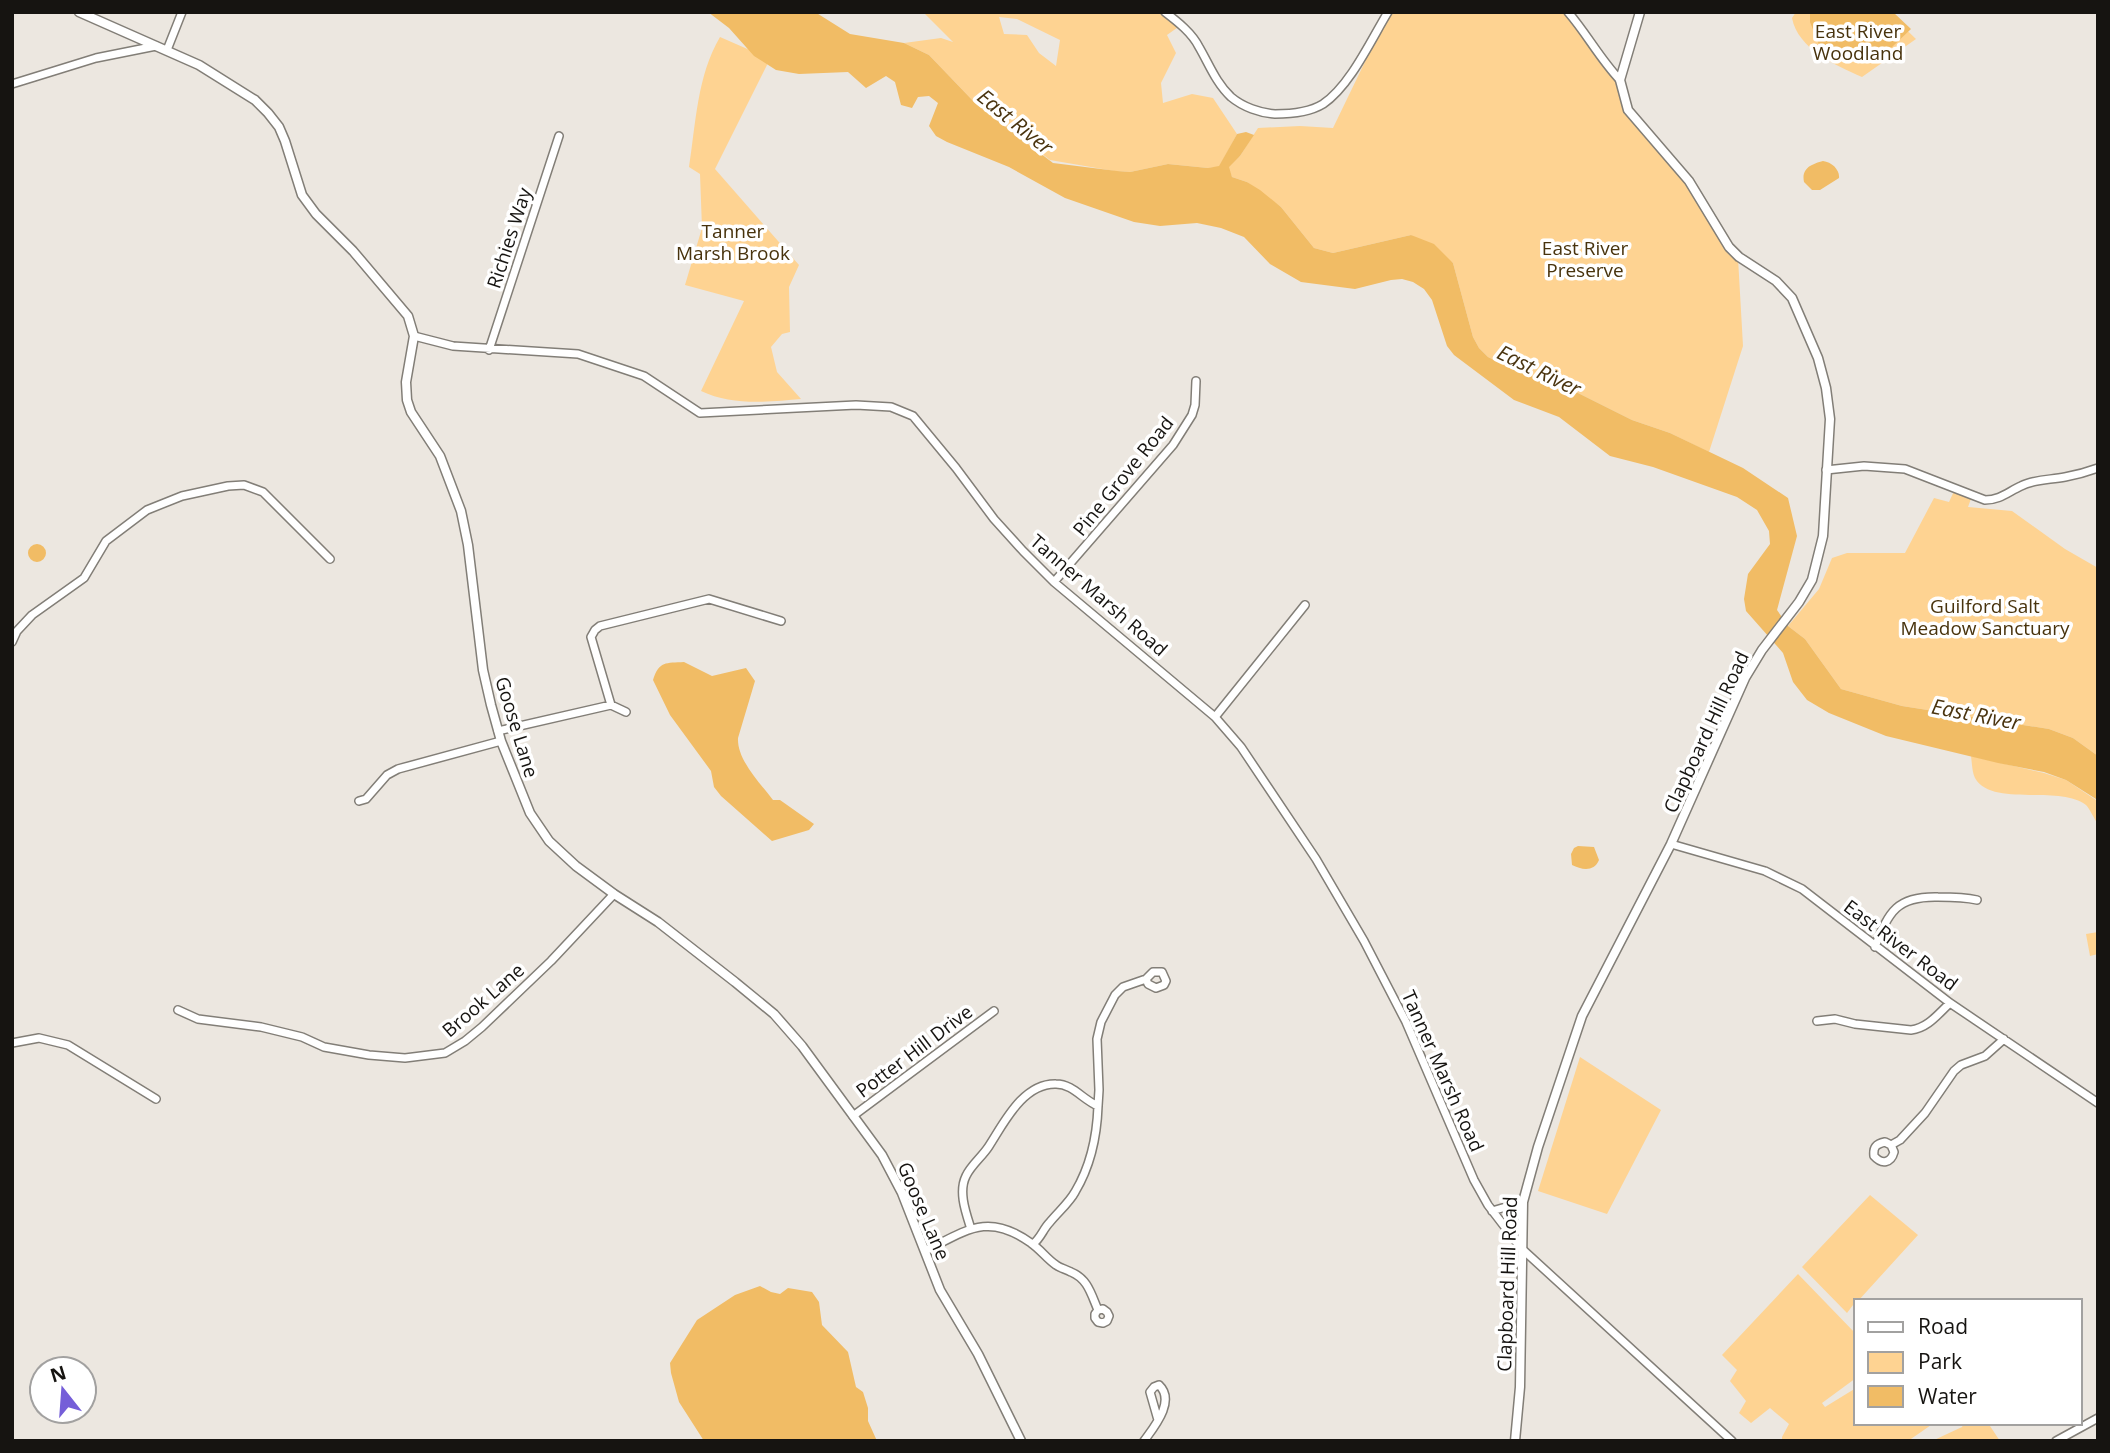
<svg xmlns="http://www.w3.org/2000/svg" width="2110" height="1453" font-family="'Open Sans',sans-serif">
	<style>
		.green { fill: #fed392; fill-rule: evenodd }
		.water { fill: #f1bc65 }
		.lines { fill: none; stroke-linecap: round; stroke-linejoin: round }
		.minor-casing { stroke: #827e77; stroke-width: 10 }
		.tertiary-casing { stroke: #827e77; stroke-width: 11 }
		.minor { stroke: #fff; stroke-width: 7 }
		.tertiary { stroke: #fff; stroke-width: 8 }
		.labels { text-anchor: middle; stroke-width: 7; stroke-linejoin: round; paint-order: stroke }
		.park-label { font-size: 19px; fill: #48330d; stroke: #fff }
		.street-label { font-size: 19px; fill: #161411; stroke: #fff }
		.water-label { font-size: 21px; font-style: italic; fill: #4a340f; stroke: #fff }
	</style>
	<rect width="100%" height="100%" fill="#ece7e0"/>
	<path class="green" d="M 923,12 L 1165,12 L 1181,25 L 1167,35 L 1176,53 L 1161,83 L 1163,103 L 1192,94 L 1213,98 L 1237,134 L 1219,167 L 1208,168 L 1168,164 L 1130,172 L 1114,171 L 1050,160 L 976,104 L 929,55 L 904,43 L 941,38 L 953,42 ZM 999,17 L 1017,19 L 1060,40 L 1056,66 L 1039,53 L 1027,35 L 1004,34 Z
		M 1389,12 L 1568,12 L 1620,80 L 1628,110 L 1689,181 L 1738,258 L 1743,346 L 1709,452 L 1670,433 L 1632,420 L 1578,393 L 1512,369 L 1488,357 L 1479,348 L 1473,337 L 1453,263 L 1411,235 L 1333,253 L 1314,248 L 1281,207 L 1247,182 L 1232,177 L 1228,167 L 1240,156 L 1258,128 L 1300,126 L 1333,128 Z
		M 1796,12 L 1888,12 L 1916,39 L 1862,77 C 1835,65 1798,49 1792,18 Z
		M 720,37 L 770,59 L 715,169 L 799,265 L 789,287 L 790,332 L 782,334 L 771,347 L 777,372 L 801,399 C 768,402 732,406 701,391 L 744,301 L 685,285 L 702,228 L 700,174 L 689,167 C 696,123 697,76 720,37 Z
		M 1955,489 L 1972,496 L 1968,507 L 2012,511 L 2065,549 L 2098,568 L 2098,756 L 2073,738 L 2049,729 L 1902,706 L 1841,689 L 1805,639 L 1788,626 L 1819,589 L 1832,558 L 1847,553 L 1905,553 L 1934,498 L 1949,502 Z
		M 1971,756 L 2044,773 L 2066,780 L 2096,800 L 2098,824 C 2094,819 2090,809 2086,805 C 2059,784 1992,808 1975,778 C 1972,772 1972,763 1971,756 Z
		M 2098,932 L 2098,954 L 2090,956 L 2086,934 Z
		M 1580,1057 L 1661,1110 L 1607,1214 L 1538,1191 Z
		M 1870,1195 L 1918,1235 L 1858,1301 L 1856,1301 L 1847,1313 L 1802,1267 Z
		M 1798,1274 L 1856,1334 L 1856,1378 L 1822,1403 L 1825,1407 L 1856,1388 L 1856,1423 L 1934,1423 L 1908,1441 L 1782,1441 L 1782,1437 L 1789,1424 L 1770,1408 L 1751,1423 L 1739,1413 L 1746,1401 L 1730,1381 L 1737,1370 L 1722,1355 Z
		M 1964,1423 L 1988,1423 L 2000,1441 L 1932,1441 L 1962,1427 Z"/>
	<path class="water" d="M 708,12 L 815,12 L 850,34 L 904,43 L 929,55 L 976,104 L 1053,163 L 1117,171 L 1130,172 L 1168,164 L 1208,168 L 1219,166 L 1237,134 L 1246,132 L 1254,135 L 1240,156 L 1229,167 L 1232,177 L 1247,182 L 1260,190 L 1281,207 L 1314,248 L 1333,253 L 1411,235 L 1434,244 L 1453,263 L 1473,337 L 1479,348 L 1488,357 L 1512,369 L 1578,393 L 1632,420 L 1670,433 L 1743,468 L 1788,498 L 1797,536 L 1777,610 L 1788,626 L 1805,639 L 1841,689 L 1902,706 L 2049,729 L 2073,738 L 2098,756 L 2098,803 L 2096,799 L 2066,780 L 2044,772 L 1998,763 L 1886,736 L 1829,713 L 1807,700 L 1793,682 L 1783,653 L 1746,611 L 1744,599 L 1748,574 L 1770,544 L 1769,531 L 1757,510 L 1737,497 L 1653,467 L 1610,456 L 1559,417 L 1514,400 L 1454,355 L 1447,346 L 1432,300 L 1424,289 L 1413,282 L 1402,279 L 1391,280 L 1355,289 L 1301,282 L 1270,264 L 1244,237 L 1221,228 L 1197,223 L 1160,226 L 1134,222 L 1065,198 L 1009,167 L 947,142 L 936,136 L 929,126 L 938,103 L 929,96 L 918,97 L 912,108 L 901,105 L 895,82 L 886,76 L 866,88 L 848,72 L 799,74 L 776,70 L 754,56 L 729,28 Z
		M 1810,12 L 1893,12 L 1911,29 L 1892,47 L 1868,57 L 1842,60 L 1820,47 L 1810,22 Z
		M 1823,161 C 1832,162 1840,170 1839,178 L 1820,190 L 1812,190 L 1804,182 C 1801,168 1812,164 1823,161 Z
		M28 553a9 9 0 1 1 18 0a9 9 0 1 1-18 0Z
		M 684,662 L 712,676 L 746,668 L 755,681 L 738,738 C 737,760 760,783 773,800 L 780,800 L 814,824 L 809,830 L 772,841 L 721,796 L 714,787 L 711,771 L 670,715 L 653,680 C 659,661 666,663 684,662 Z
		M 1578,846 L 1594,847 L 1599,860 C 1594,872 1582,870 1572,865 L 1571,854 L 1574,848 Z
		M 760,1286 L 771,1292 L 780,1294 L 788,1288 L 812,1292 L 819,1302 L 822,1325 L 848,1352 L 856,1387 L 863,1392 L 868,1408 L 868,1421 L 877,1441 L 704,1441 L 679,1402 L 671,1373 L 670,1363 L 697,1320 L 735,1295 Z"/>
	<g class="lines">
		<defs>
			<path id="minor" d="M 1165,12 C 1178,22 1192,33 1199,47 C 1209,64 1216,83 1231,97 C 1243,107 1260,113 1275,114 C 1290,114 1310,112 1323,104 C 1350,86 1371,40 1388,12
				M 1568,12 C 1587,34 1600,59 1620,80
				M 167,50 L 182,12
				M 12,84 L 96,58 L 156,46
				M 414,336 L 453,346 L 578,354 L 644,376 L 700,413 L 856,405 L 891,407 L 913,416 L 956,468 L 994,519 L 1023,551 L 1054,582 L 1215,717 L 1241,747 L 1316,859 L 1364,941 L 1406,1022 L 1474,1180 L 1488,1205 L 1521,1248 L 1732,1441
				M 489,350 L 559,136
				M 1826,470 L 1864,466 L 1905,469 L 1985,500 C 2000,500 2008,492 2021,486 C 2035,479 2050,480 2065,477 C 2076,475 2087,472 2098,468
				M 1054,582 L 1173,445 L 1192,415 L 1195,405 L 1196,381
				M 12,642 L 17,631 L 32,615 L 84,578 L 106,541 L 147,510 L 182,496 L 228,486 L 244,485 L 263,492 L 330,559
				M 611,705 L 626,712
				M 1215,717 L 1305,605
				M 498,731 L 611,705 L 591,637 L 595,630 L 600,626 L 709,599 L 781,621
				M 359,801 L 366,799 L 387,775 L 398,769 L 501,741
				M 1671,844 L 1765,871 L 1802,889 L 1950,1003 L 2098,1103
				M 1875,947 C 1889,911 1897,896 1938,897 C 1951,897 1964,897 1977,900
				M 178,1010 L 198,1019 L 261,1027 L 302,1037 L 324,1047 L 369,1055 L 405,1058 L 445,1053 L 465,1041 L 482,1027 L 551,961 L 614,894
				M 1817,1021 L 1835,1019 L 1855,1024 L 1911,1030 C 1928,1028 1938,1014 1950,1003
				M 12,1043 L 39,1038 L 68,1045 L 156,1099
				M 1098,1106 L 1099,1090 L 1097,1039 L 1101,1022 L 1115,995 L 1123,987 L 1146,979 L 1153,972 L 1162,972 L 1166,981 L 1164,985 L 1156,988 L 1148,984 L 1146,979
				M 853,1116 L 994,1011
				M 1891,1145 L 1894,1152 C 1891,1163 1882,1165 1874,1156 C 1873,1147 1876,1144 1885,1142 L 1891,1145 L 1900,1140 L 1925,1113 L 1954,1071 L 1961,1065 L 1985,1056 L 2004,1039
				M 1492,1211 L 1523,1202
				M 971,1229 C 966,1213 958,1192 966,1176 C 971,1165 982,1157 989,1146 C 1004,1123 1023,1083 1056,1084 C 1073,1084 1083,1100 1098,1106 C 1097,1135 1090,1167 1075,1192 C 1069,1203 1058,1212 1050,1222 C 1043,1229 1041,1238 1033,1244
				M 925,1251 C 967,1230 988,1212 1031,1243 C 1040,1249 1047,1259 1056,1265 C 1060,1268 1065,1269 1071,1272 C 1088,1279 1091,1294 1098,1310 L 1095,1314 L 1095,1318 L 1098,1322 L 1103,1323 L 1107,1321 L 1109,1316 L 1107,1312 L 1103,1309 L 1098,1310
				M 1144,1441 C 1154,1427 1176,1401 1159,1385 L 1154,1387 L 1150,1392 L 1158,1420
				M 2056,1441 L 2098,1418"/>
			<path id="tertiary" d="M 79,12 L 199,65 L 255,100 L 268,113 L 279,127 L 285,141 L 302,195 L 316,214 L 353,251 L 408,316 L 414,336 L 406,382 L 407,400 L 411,412 L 440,456 L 461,511 L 468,545 L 483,670 L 491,705 L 501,741 L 530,813 L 549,841 L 576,866 L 614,894 L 658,922 L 735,982 L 774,1014 L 802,1046 L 882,1155 L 902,1193 L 940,1290 L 978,1354 L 1021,1441
				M 1515,1441 L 1520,1387 L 1523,1202 L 1538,1147 L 1582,1016 L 1671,844 L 1745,678 L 1762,650 L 1799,602 L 1812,580 L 1823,536 L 1830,419 L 1826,388 L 1818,358 L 1792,298 L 1776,281 L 1739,257 L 1729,247 L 1689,181 L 1628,110 L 1620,80 L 1640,12"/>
		</defs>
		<use href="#minor" class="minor-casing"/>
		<use href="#tertiary" class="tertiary-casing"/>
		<use href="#minor" class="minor"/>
		<use href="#tertiary" class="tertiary"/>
	</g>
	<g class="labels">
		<g class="park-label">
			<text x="1858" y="38">East River<tspan x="1858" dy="22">Woodland</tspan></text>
			<text x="733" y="238">Tanner<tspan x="733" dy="22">Marsh Brook</tspan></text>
			<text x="1585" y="255">East River<tspan x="1585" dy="22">Preserve</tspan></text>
			<text x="1985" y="613">Guilford Salt<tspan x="1985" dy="22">Meadow Sanctuary</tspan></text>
		</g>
		<g class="street-label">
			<text transform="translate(509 238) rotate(-72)" y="7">Richies Way</text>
			<text transform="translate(1123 476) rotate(-51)" y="7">Pine Grove Road</text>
			<text transform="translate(1099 595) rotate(41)" y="7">Tanner Marsh Road</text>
			<text transform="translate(517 727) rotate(73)" y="7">Goose Lane</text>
			<text transform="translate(1706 732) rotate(-65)" y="7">Clapboard Hill Road</text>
			<text transform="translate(1901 945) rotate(37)" y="7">East River Road</text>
			<text transform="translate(483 1000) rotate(-41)" y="7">Brook Lane</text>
			<text transform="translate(914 1051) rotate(-37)" y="7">Potter Hill Drive</text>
			<text transform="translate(1443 1071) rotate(66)" y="7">Tanner Marsh Road</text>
			<text transform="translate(924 1211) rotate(67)" y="7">Goose Lane</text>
			<text transform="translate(1507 1284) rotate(-88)" y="7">Clapboard Hill Road</text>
		</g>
		<g class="water-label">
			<text transform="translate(1015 122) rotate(39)" y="7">East River</text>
			<text transform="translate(1539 371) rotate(26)" y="7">East River</text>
			<text transform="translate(1976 715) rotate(11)" y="7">East River</text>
		</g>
	</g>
	<rect width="2110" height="1453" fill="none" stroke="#161411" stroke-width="28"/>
	<rect x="1854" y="1299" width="228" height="126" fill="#ffffff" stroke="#a2a1a0" stroke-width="2"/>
	<rect x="1868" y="1322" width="35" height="10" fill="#ffffff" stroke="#a2a1a0" stroke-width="2"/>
	<text x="1918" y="1334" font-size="21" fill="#161411">Road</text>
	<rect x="1868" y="1352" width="35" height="21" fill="#fed392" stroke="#a2a1a0" stroke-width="2"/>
	<text x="1918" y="1369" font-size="21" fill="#161411">Park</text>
	<rect x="1868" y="1386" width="35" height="21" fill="#f1bc65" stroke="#a2a1a0" stroke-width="2"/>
	<text x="1918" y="1404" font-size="21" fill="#161411">Water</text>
	<g transform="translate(63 1390) rotate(343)"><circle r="33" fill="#ffffff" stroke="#a2a1a0" stroke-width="2"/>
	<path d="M0-5L12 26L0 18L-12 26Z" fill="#755ed8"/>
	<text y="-10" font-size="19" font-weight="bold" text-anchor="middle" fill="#161411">N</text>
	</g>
</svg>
